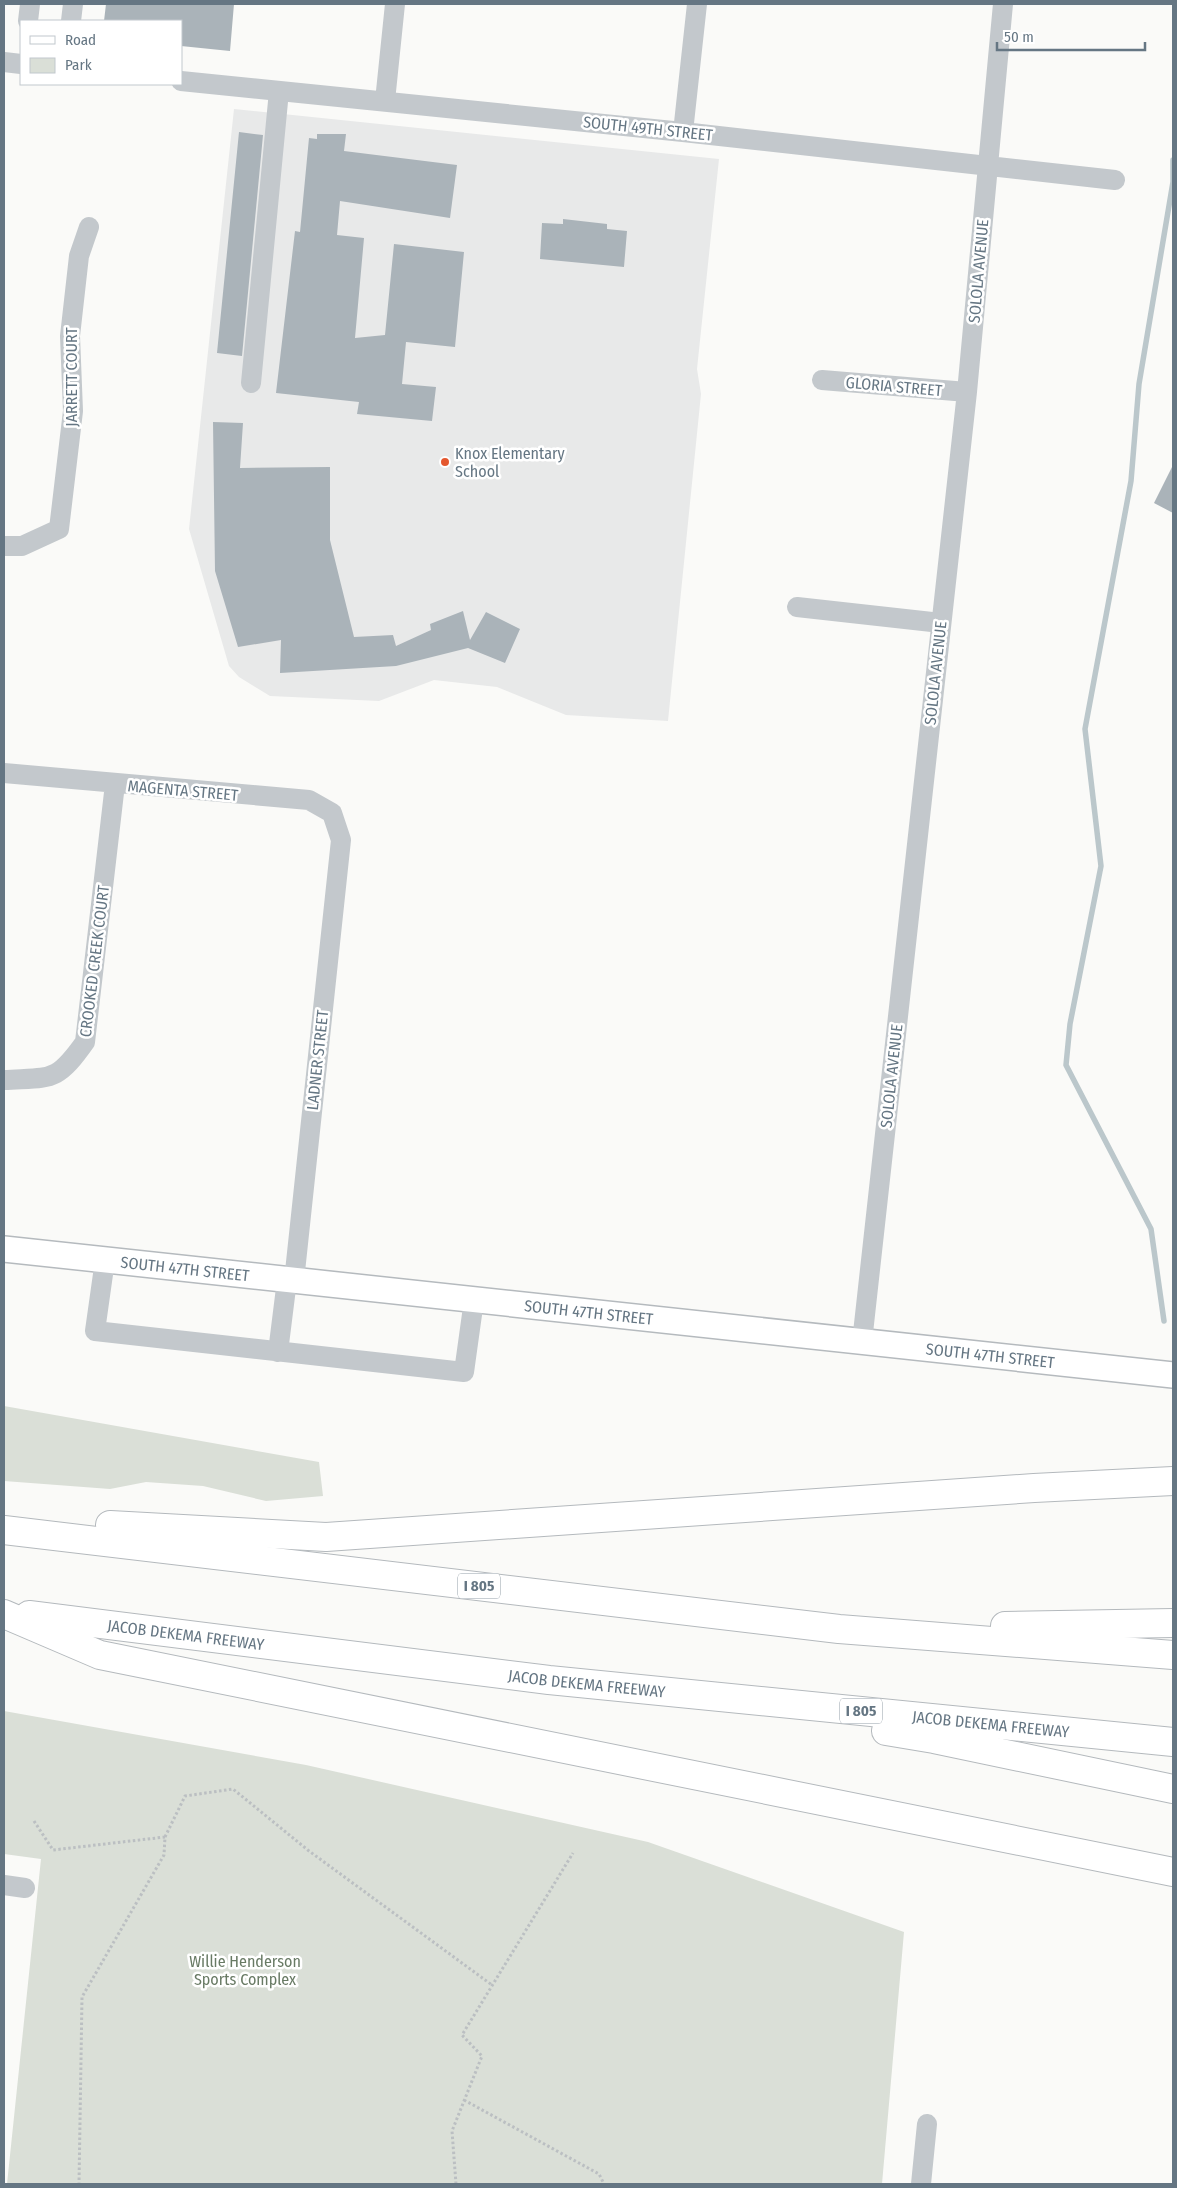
<svg xmlns="http://www.w3.org/2000/svg" width="1177" height="2188" font-family="'Fira Sans Condensed',sans-serif">
	<style>
		.built { fill: #e8e9e9 }
		.green { fill: #dadfd7 }
		.lines { fill: none; stroke-linecap: round; stroke-linejoin: round }
		.stream { stroke: #bbc7cb; stroke-width: 5.5 }
		.building { fill: #aab3b9 }
		.major-casing { stroke: #b5babe; stroke-width: 28 }
		.highway-casing { stroke: #b4b9bd; stroke-width: 30 }
		.path { stroke: #bbbfc2; stroke-width: 3; stroke-dasharray: 2.5 2.5; stroke-linecap: butt }
		.minor { stroke: #c3c8cc; stroke-width: 20 }
		.major { stroke: #fff; stroke-width: 25 }
		.highway { stroke: #fff; stroke-width: 28 }
		.poi-dot { fill: #e4572e; stroke: #fff; stroke-width: 2 }
		.labels { text-anchor: middle; stroke-width: 5; stroke-linejoin: round; paint-order: stroke }
		.shield { fill: #fff; stroke: #939fa8; stroke-width: 1 }
		.shield-label { font-size: 15px; font-weight: bold; fill: #657683 }
		.street-label { font-size: 16px; fill: #657683; stroke: #fff }
		.poi-label { font-size: 16px; fill: #657683; stroke: #fff; text-anchor: start }
		.park-label { font-size: 16px; fill: #687a64; stroke: #fff }
	</style>
	<rect width="100%" height="100%" fill="#fafaf8"/>
	<path class="built" d="M 234,109 L 719,159 L 697,369 L 701,394 L 668,721 L 566,715 L 497,687 L 434,680 L 379,701 L 270,696 L 239,677 L 229,666 L 189,529 Z"/>
	<path class="green" d="M 4,1406 L 319,1462 L 323,1496 L 266,1501 L 203,1486 L 146,1482 L 110,1489 L 4,1481 Z
		M 4,1711 L 306,1765 L 648,1842 L 904,1932 L 882,2184 L 7,2184 L 41,1859 L 4,1854 Z"/>
	<g class="lines">
		<path class="stream" d="M 1164,1321 L 1151,1229 L 1066,1065 L 1070,1024 L 1101,866 L 1085,729 L 1131,481 L 1139,384 L 1173,182 L 1173,160"/>
	</g>
	<path class="building" d="M 106,4 L 234,4 L 230,51 L 181,46 L 181,21 L 104,21 Z
		M 239,132 L 263,135 L 242,356 L 217,353 Z
		M 317,134 L 346,134 L 344,151 L 457,165 L 450,218 L 340,201 L 337,235 L 364,238 L 355,338 L 385,335 L 394,244 L 464,252 L 455,347 L 406,342 L 402,384 L 436,387 L 432,421 L 357,414 L 359,402 L 276,393 L 295,231 L 300,232 L 309,138 L 317,139 Z
		M 563,219 L 607,224 L 607,229 L 627,231 L 624,267 L 540,259 L 542,223 L 563,224 Z
		M 213,422 L 243,423 L 240,468 L 330,467 L 330,540 L 354,637 L 393,635 L 396,646 L 431,630 L 430,624 L 463,611 L 470,640 L 486,612 L 520,629 L 505,663 L 468,648 L 396,666 L 280,673 L 281,640 L 238,647 L 215,571 Z
		M 1173,465 L 1173,513 L 1154,503 Z"/>
	<g class="lines">
		<defs>
			<g id="major">
				<path id="s1" d="M 4,1249 L 1173,1375"/>
			</g>
			<g id="highway">
				<path d="M 110,1525 L 326,1537 L 1034,1488 L 1173,1481"/>
				<path d="M 4,1530 L 839,1629 L 1173,1655"/>
				<path d="M 4,1614 L 100,1655 L 1173,1872"/>
				<path id="s2" d="M 29,1615 L 549,1680 L 1173,1742"/>
				<path d="M 1005,1626 L 1173,1623"/>
				<path d="M 886,1731 L 934,1739 L 1173,1789"/>
			</g>
		</defs>
		<use href="#major" class="major-casing"/>
		<use href="#highway" class="highway-casing"/>
		<path class="path" d="M 34,1821 L 53,1850 L 165,1837 L 164,1855 L 82,1997 L 79,2184
			M 165,1837 L 185,1796 L 233,1789 L 309,1851 L 492,1985
			M 464,2100 L 599,2174 L 604,2184
			M 456,2184 L 452,2131 L 482,2056 L 462,2035 L 573,1853"/>
		<path class="minor" d="M 28,21 L 30,4
			M 71,21 L 73,4
			M 4,62 L 21,64
			M 181,81 L 683,132 L 1115,180
			M 385,101 L 395,4
			M 683,132 L 697,4
			M 822,380 L 967,392
			M 251,383 L 279,91
			M 4,546 L 22,546 L 59,529 L 73,411 L 70,336 L 79,256 L 89,227
			M 797,607 L 941,623
			M 4,773 L 309,800 L 332,813 L 341,840 L 294,1281
			M 4,1080 C 52,1077 56,1083 85,1042 L 115,784
			M 105,1260 L 95,1331 L 464,1372 L 474,1300
			M 862,1342 L 967,392 L 1003,4
			M 278,1352 L 287,1280
			M 4,1885 L 25,1888
			M 921,2184 L 927,2124"/>
		<use href="#major" class="major"/>
		<use href="#highway" class="highway"/>
	</g>
	<circle class="poi-dot" cx="445" cy="462" r="5"/>
	<g class="labels">
		<g class="shield">
			<rect x="458" y="1573.5" width="42" height="25" rx="4"/>
			<rect x="840" y="1698.5" width="42" height="25" rx="4"/>
		</g>
		<g class="shield-label">
			<text x="479" y="1591">I 805</text>
			<text x="861" y="1716">I 805</text>
		</g>
		<g class="street-label">
			<text transform="translate(648 128) rotate(6)" y="6">SOUTH 49TH STREET</text>
			<text transform="translate(978 271) rotate(-85)" y="6">SOLOLA AVENUE</text>
			<text transform="translate(71 377) rotate(-90)" y="6">JARRETT COURT</text>
			<text transform="translate(894 386) rotate(5)" y="6">GLORIA STREET</text>
			<text transform="translate(935 673) rotate(-84)" y="6">SOLOLA AVENUE</text>
			<text transform="translate(183 790) rotate(5)" y="6">MAGENTA STREET</text>
			<text transform="translate(94 961) rotate(-83)" y="6">CROOKED CREEK COURT</text>
			<text transform="translate(317 1060) rotate(-84)" y="6">LADNER STREET</text>
			<text transform="translate(891 1076) rotate(-84)" y="6">SOLOLA AVENUE</text>
			<text dy="6" stroke="none"><textPath href="#s1" startOffset="182">SOUTH 47TH STREET</textPath></text>
			<text dy="6" stroke="none"><textPath href="#s1" startOffset="588">SOUTH 47TH STREET</textPath></text>
			<text dy="6" stroke="none"><textPath href="#s1" startOffset="992">SOUTH 47TH STREET</textPath></text>
			<text dy="6" stroke="none"><textPath href="#s2" startOffset="158">JACOB DEKEMA FREEWAY</textPath></text>
			<text dy="6" stroke="none"><textPath href="#s2" startOffset="562">JACOB DEKEMA FREEWAY</textPath></text>
			<text dy="6" stroke="none"><textPath href="#s2" startOffset="968">JACOB DEKEMA FREEWAY</textPath></text>
		</g>
		<g class="poi-label">
			<text x="455" y="459">Knox Elementary<tspan x="455" dy="18">School</tspan></text>
		</g>
		<g class="park-label">
			<text x="245" y="1967">Willie Henderson<tspan x="245" dy="18">Sports Complex</tspan></text>
		</g>
	</g>
	<rect width="1177" height="2188" fill="none" stroke="#657683" stroke-width="10"/>
	<rect x="20" y="20" width="162" height="65" fill="#ffffff" stroke="#c1c8cd"/>
	<rect x="30" y="36" width="25" height="8" fill="#ffffff" stroke="#c1c8cd"/>
	<text x="65" y="45" font-size="15" fill="#657683">Road</text>
	<rect x="30" y="58" width="25" height="15" fill="#dadfd7" stroke="#c1c8cd"/>
	<text x="65" y="70" font-size="15" fill="#657683">Park</text>
	<path d="M997 42v8h148v-8" fill="none" stroke="#657683" stroke-width="2.5"/>
	<text x="1004" y="42" font-size="15" fill="#657683" stroke="#ffffff" stroke-width="4" paint-order="stroke">50 m</text>
</svg>
